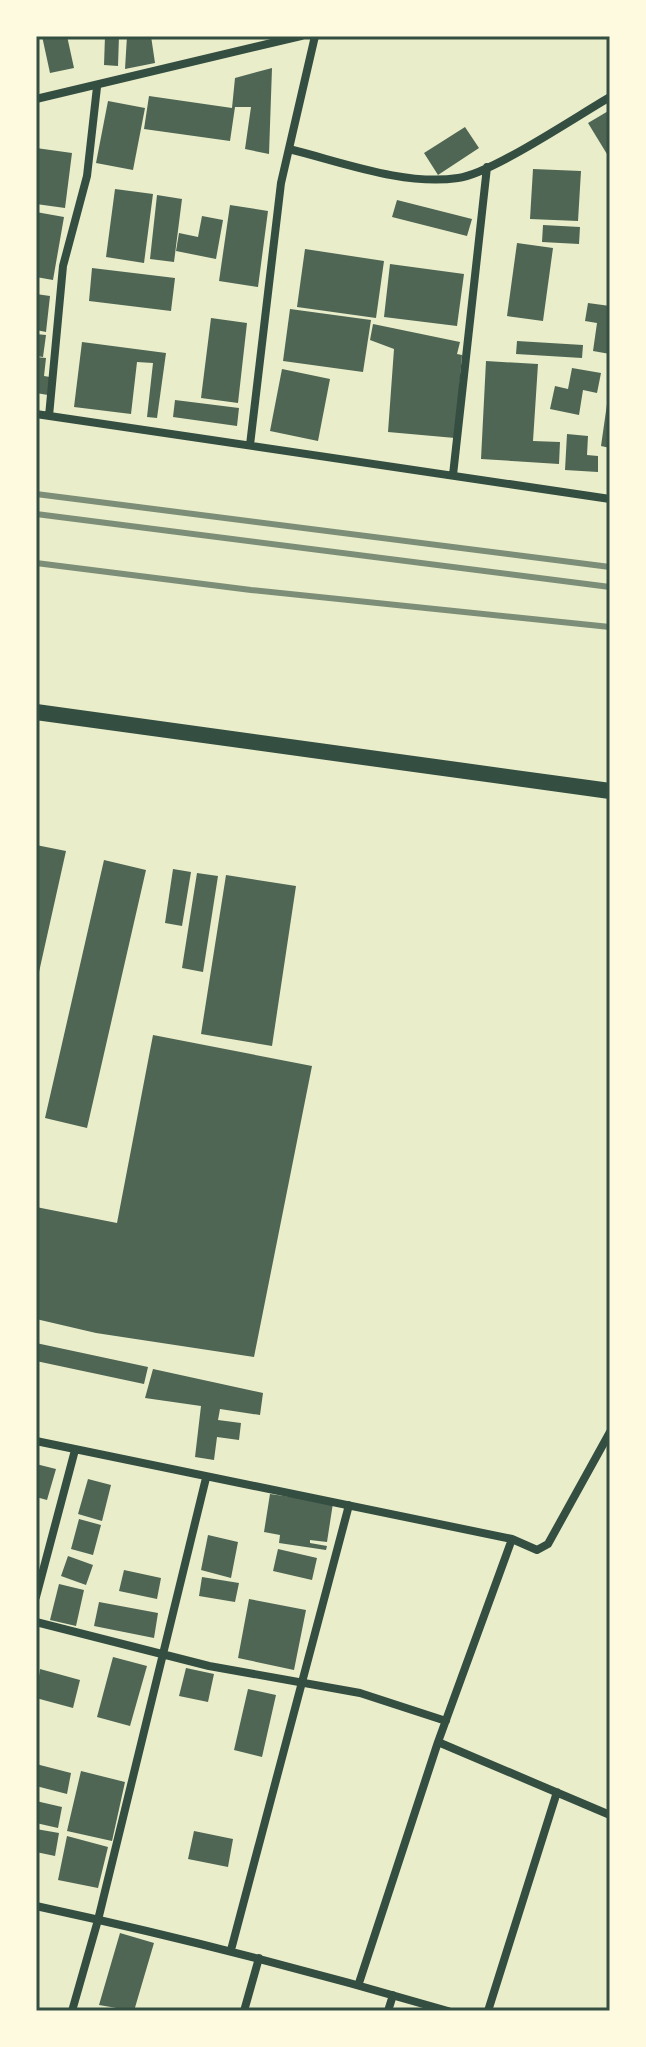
<svg xmlns="http://www.w3.org/2000/svg" width="646" height="2047" font-family="Roboto,sans-serif">
	<style>
		.building { fill: #4f6655 }
		.lines { fill: none; stroke-linecap: round; stroke-linejoin: round }
		.minor { stroke: #344e41; stroke-width: 8 }
		.secondary { stroke: #344e41; stroke-width: 16 }
		.rail { stroke: #7c8e77; stroke-width: 6 }
		.neatline { fill: none; stroke: #344e41; stroke-width: 3 }
	</style>
	<rect width="100%" height="100%" fill="#e9edc9"/>
	<path class="building" d="M 42,36 L 67,36 L 74,68 L 50,73 Z
		M 105,36 L 119,36 L 118,66 L 104,65 Z
		M 127,36 L 151,36 L 155,63 L 125,69 Z
		M 272,68 L 269,154 L 245,149 L 251,107 L 235,107 L 230,141 L 144,129 L 149,96 L 232,108 L 235,78 Z
		M 108,101 L 145,108 L 133,170 L 96,163 Z
		M 610,110 L 610,159 L 588,123 Z
		M 465,127 L 479,148 L 438,175 L 424,153 Z
		M 36,148 L 72,153 L 65,208 L 36,204 Z
		M 533,169 L 581,171 L 578,221 L 530,219 Z
		M 115,189 L 153,194 L 144,263 L 106,257 Z
		M 157,195 L 182,199 L 174,262 L 150,259 Z
		M 397,200 L 472,219 L 467,236 L 392,217 Z
		M 230,205 L 268,211 L 258,287 L 219,281 Z
		M 36,212 L 64,217 L 53,280 L 36,277 Z
		M 202,216 L 223,220 L 216,259 L 176,251 L 179,233 L 198,237 Z
		M 543,225 L 580,227 L 579,244 L 542,242 Z
		M 517,243 L 553,248 L 543,321 L 507,316 Z
		M 305,249 L 384,261 L 376,318 L 297,307 Z
		M 390,264 L 464,274 L 457,326 L 384,317 Z
		M 92,268 L 175,278 L 171,311 L 89,301 Z
		M 36,294 L 50,296 L 46,332 L 36,330 Z
		M 588,303 L 610,306 L 610,354 L 593,351 L 597,323 L 585,321 Z
		M 290,309 L 371,320 L 363,372 L 283,361 Z
		M 211,318 L 247,323 L 238,403 L 201,398 Z
		M 373,324 L 460,342 L 457,354 L 462,355 L 455,438 L 388,432 L 394,349 L 370,340 Z
		M 36,334 L 46,335 L 43,357 L 36,356 Z
		M 517,341 L 583,345 L 582,358 L 516,354 Z
		M 82,342 L 166,353 L 157,418 L 147,417 L 153,363 L 137,362 L 131,414 L 74,407 Z
		M 36,357 L 46,358 L 44,376 L 50,377 L 48,395 L 36,393 Z
		M 486,361 L 538,364 L 533,441 L 560,442 L 559,464 L 481,459 Z
		M 572,368 L 601,373 L 597,393 L 583,390 L 579,415 L 550,409 L 555,386 L 568,389 Z
		M 282,369 L 330,379 L 318,441 L 270,431 Z
		M 608,397 L 610,397 L 610,448 L 601,446 Z
		M 175,400 L 239,408 L 237,426 L 173,417 Z
		M 567,434 L 588,436 L 587,455 L 598,456 L 598,472 L 565,470 Z
		M 36,845 L 66,851 L 37,981 L 36,981 Z
		M 104,860 L 146,870 L 87,1128 L 45,1118 Z
		M 173,869 L 191,872 L 182,926 L 165,923 Z
		M 197,873 L 218,876 L 203,972 L 182,968 Z
		M 226,875 L 296,886 L 272,1046 L 201,1034 Z
		M 153,1035 L 312,1066 L 254,1357 L 96,1333 L 36,1319 L 36,1207 L 117,1223 Z
		M 36,1343 L 148,1367 L 144,1384 L 36,1361 Z
		M 153,1369 L 263,1393 L 260,1415 L 220,1409 L 218,1420 L 241,1423 L 239,1440 L 217,1437 L 214,1460 L 195,1457 L 201,1406 L 145,1398 Z
		M 36,1464 L 56,1469 L 47,1500 L 36,1497 Z
		M 88,1479 L 111,1485 L 102,1521 L 78,1514 Z
		M 270,1494 L 333,1503 L 327,1542 L 310,1540 L 310,1543 L 327,1546 L 326,1550 L 279,1543 L 280,1535 L 264,1532 Z
		M 79,1519 L 101,1525 L 93,1555 L 71,1549 Z
		M 208,1535 L 238,1542 L 231,1578 L 201,1570 Z
		M 278,1549 L 317,1558 L 312,1580 L 273,1571 Z
		M 68,1556 L 93,1565 L 86,1585 L 61,1576 Z
		M 124,1570 L 161,1578 L 157,1599 L 119,1591 Z
		M 202,1577 L 239,1583 L 235,1602 L 199,1596 Z
		M 59,1584 L 84,1590 L 76,1626 L 50,1620 Z
		M 249,1599 L 306,1610 L 294,1670 L 238,1658 Z
		M 99,1602 L 158,1613 L 154,1638 L 94,1626 Z
		M 113,1657 L 147,1666 L 130,1726 L 97,1717 Z
		M 186,1668 L 214,1674 L 208,1702 L 179,1696 Z
		M 40,1669 L 80,1680 L 73,1708 L 36,1698 Z
		M 248,1689 L 276,1695 L 262,1757 L 234,1750 Z
		M 36,1764 L 71,1773 L 67,1794 L 36,1786 Z
		M 81,1771 L 125,1782 L 112,1841 L 67,1831 Z
		M 36,1801 L 62,1807 L 58,1828 L 36,1823 Z
		M 36,1829 L 59,1833 L 55,1856 L 36,1852 Z
		M 194,1831 L 233,1839 L 228,1867 L 188,1859 Z
		M 67,1836 L 108,1847 L 98,1888 L 58,1880 Z
		M 120,1933 L 154,1943 L 134,2011 L 99,2005 Z"/>
	<g class="lines">
		<path class="minor" d="M 36,99 L 301,36
			M 289,149 C 342,162 404,186 458,178 C 491,174 577,116 610,97
			M 36,414 L 610,499
			M 49,416 L 63,266 L 87,176 L 97,87
			M 250,445 L 281,183 L 315,36
			M 453,475 L 487,167
			M 36,1441 L 512,1539 L 537,1550 L 548,1544 L 610,1432
			M 36,1597 L 75,1450
			M 36,1622 L 209,1666 L 360,1693 L 446,1721
			M 438,1742 L 610,1815
			M 36,1906 C 175,1936 312,1971 448,2011
			M 231,1950 L 349,1505
			M 359,1983 L 438,1742 L 512,1539
			M 72,2011 L 98,1920 L 206,1478
			M 244,2011 L 259,1958
			M 388,2011 L 393,1995
			M 488,2011 L 557,1792"/>
		<path class="secondary" d="M 36,712 L 610,791"/>
		<path class="rail" d="M 36,494 L 610,567
			M 36,514 L 610,587
			M 36,563 L 251,590 L 610,627"/>
	</g>
	<rect width="646" height="2047" fill="none" stroke="#fefae0" stroke-width="76"/>
	<rect x="38" y="38" width="570" height="1971" class="neatline"/>
</svg>
